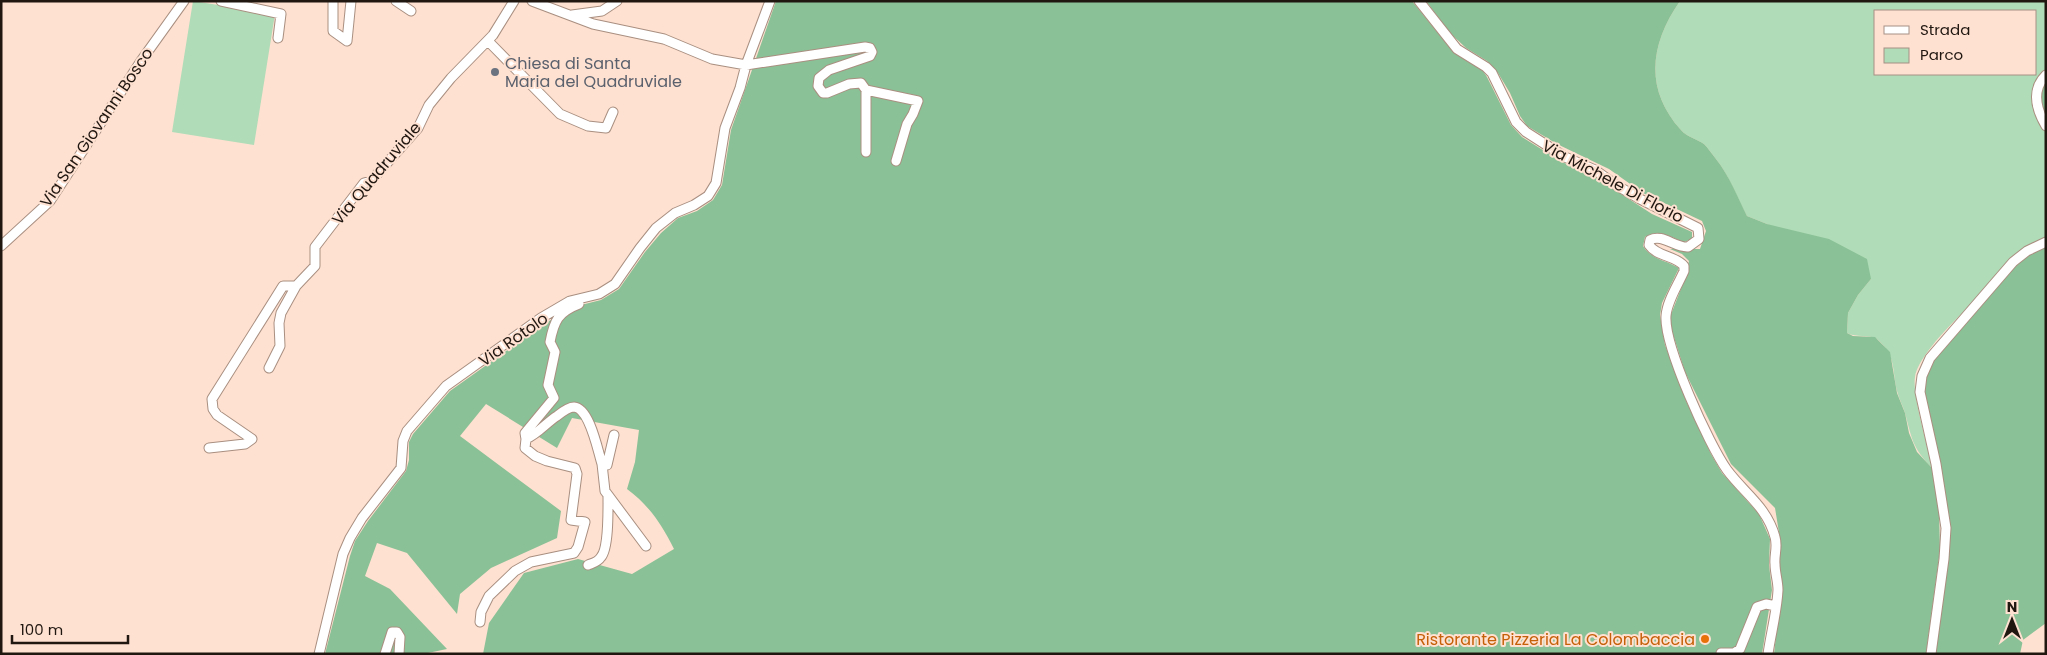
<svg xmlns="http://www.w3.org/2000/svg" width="2047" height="655" font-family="Poppins,sans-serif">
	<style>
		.green { fill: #b0dcb7; fill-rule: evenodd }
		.forest { fill: #8bc196 }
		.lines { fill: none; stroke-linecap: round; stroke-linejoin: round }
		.minor-casing { stroke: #a98f80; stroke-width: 11 }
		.minor { stroke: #fff; stroke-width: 9 }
		.worship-dot { fill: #6b7280; stroke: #fee1d1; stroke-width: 2 }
		.food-dot { fill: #e8710a; stroke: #fee1d1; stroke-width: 2 }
		.labels { text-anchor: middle; stroke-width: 4; stroke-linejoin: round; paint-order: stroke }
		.worship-label { font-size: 16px; fill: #5b616d; stroke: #fee1d1; text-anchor: start }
		.street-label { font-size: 16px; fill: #211711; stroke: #fee1d1 }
		.food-label { font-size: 16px; fill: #c56008; stroke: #fee1d1; text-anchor: end }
	</style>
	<rect width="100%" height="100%" fill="#fee1d1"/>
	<path class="green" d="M 193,1 L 275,14 L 254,145 L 172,132 Z
		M 1680,1 L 2046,1 L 2046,72 L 2040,121 L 2046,131 L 2046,239 C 2016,265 1921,341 1915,377 C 1912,395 1928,446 1932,468 C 1912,447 1912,439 1905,413 C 1903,406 1899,399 1897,391 C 1892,369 1896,355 1877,339 C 1869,334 1856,338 1847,333 L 1848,313 L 1858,295 L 1871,279 L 1767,224 L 1747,216 C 1737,198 1729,175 1716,159 C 1712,154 1708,148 1704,144 C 1697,139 1687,137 1681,130 C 1644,89 1650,44 1680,1 ZM 1876,11 L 2036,11 L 2036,74 L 1876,74 Z"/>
	<path class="forest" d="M 776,1 L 1412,1 L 1454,53 L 1483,71 L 1487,77 L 1511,125 L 1522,137 L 1562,162 L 1592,175 L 1652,214 L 1692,232 L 1692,239 L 1684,242 C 1670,237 1659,228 1645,237 L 1643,246 C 1652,260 1666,260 1679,268 L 1662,303 L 1660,315 L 1665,345 L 1687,403 L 1711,454 L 1722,473 L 1759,514 L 1770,539 L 1769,565 L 1772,590 L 1762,654 L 483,654 L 489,623 L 524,573 L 578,559 L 632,574 L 674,549 C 662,525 649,505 627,489 L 635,462 L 639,430 L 572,418 L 557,448 L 486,404 L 460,436 L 561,511 L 557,538 L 491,568 L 460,594 L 457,614 L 407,553 L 377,543 L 365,576 L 390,589 L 447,649 L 423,654 L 325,654 L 350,556 L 355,541 L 368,521 L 406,471 L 409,460 L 409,442 L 413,434 L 450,391 L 544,324 L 573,307 L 601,300 L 619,289 L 645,252 L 661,233 L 678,218 L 697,211 L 713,200 L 722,185 L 731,130 Z
		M 1426,1 L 1680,1 C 1650,44 1644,89 1681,130 C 1687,137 1697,139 1704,144 C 1708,148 1712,154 1716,159 C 1729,175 1738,198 1747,216 L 1767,224 L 1829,239 L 1867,259 L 1871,279 L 1858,295 L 1848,313 L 1847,333 L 1853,336 L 1875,337 L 1890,352 L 1897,393 L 1905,413 L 1909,433 L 1917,452 L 1932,468 L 1939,509 L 1940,550 L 1926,654 L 1774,654 L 1780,599 L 1778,562 L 1781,545 L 1775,508 L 1731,464 L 1685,372 L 1671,328 L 1670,317 L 1684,281 L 1689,261 L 1682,254 L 1670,249 L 1700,249 L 1706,231 L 1702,221 L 1643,193 L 1609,169 L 1557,144 L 1527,126 L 1520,116 L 1510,93 L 1498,73 L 1487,61 L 1466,48 L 1450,33 Z
		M 2046,81 L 2046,117 C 2040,104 2040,94 2046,81 Z
		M 2046,247 L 2046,623 L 2023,640 L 2020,654 L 1935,654 L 1948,559 L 1950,528 L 1940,463 L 1924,392 L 1925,377 L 1933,360 L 2016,265 L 2029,255 Z"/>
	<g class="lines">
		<defs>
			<path id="minor" d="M 221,1 L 281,14 L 278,38
				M 333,1 L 333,31 L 347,41 L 351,1
				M 396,1 L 411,11
				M 532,1 L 593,24 L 664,39 L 712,59 L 746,65 L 865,47 L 870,48 L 872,52 L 870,56 L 829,70 L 819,78 L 818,86 L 823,93 L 827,93 L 849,84 L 861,83 L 866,90 L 918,101 L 913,114 L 907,124 L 896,161
				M 1419,1 L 1457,49 L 1486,67 L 1492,73 L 1516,122 L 1526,132 L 1565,157 L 1595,170 L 1616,185 L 1640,199 L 1698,228 L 1699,239 L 1688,247 C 1675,248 1662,233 1650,240 L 1649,245 C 1657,257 1675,255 1684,266 L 1684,271 C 1678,285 1667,301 1666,316 C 1664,346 1709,445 1727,470 C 1745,494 1767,507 1775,537 C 1778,547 1774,555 1775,564 C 1775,573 1778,581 1778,590 C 1777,611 1771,633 1768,654
				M 572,15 L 602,11 L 617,1
				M 488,41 L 560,114 L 588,126 L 606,128 L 613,112
				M 2046,75 C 2031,90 2036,109 2046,126
				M 866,152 L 866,90
				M 1,246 L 50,201 L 141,61 L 184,1
				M 579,304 C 558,312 554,321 550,342 L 555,352 L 548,385 L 554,398 L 525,433 L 526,439 C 539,433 546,423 557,416 C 562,412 569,407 574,407 C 590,408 598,452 602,464 L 607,465 L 614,435
				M 269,368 L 280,346 L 279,323 L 281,313 L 296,286
				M 209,448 L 245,444 L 252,439 L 217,415 L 213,409 L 212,399 L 283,286 L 296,286 L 315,266 L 315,247 L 364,183 L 371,181 L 418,128 L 429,105 L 451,78 L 493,35 L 514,1
				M 602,464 L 605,491 L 646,546
				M 588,565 C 593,563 598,562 601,557 C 609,548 608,508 608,495
				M 480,622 L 481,612 L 489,596 L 515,571 L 531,562 L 574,553 L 578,547 L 585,522 L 571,520 L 577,474 L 575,468 L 547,461 L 535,456 L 525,448 L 526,439
				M 1721,653 L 1734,653 L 1740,649 L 1757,607 L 1766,604 L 1776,606
				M 319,654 L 343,554 L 350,538 L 362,518 L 401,468 L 403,441 L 407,431 L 446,386 L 541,318 L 570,301 L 599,294 L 615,284 L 640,248 L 656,228 L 675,213 L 694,205 L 708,196 L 716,183 L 725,128 L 740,88 L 746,65 L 770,1
				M 385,654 L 392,632 L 397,632 L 400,637 L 399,654
				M 1931,654 L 1944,559 L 1946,528 L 1936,464 L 1920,392 L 1922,376 L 1930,358 L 2013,262 L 2027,251 L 2046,242"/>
		</defs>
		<use href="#minor" class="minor-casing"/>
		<use href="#minor" class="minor"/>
	</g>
	<circle class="worship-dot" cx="495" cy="72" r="5"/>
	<circle class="food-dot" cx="1705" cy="639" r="5"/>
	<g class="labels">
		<g class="worship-label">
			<text x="505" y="69">Chiesa di Santa<tspan x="505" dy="18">Maria del Quadruviale</tspan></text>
		</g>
		<g class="street-label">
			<text transform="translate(96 127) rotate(-56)" y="6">Via San Giovanni Bosco</text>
			<text transform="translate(376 173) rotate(-50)" y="6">Via Quadruviale</text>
			<text transform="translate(1613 181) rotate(28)" y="6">Via Michele Di Florio</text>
			<text transform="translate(513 339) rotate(-35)" y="6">Via Rotolo</text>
		</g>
		<g class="food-label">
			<text x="1695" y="645">Ristorante Pizzeria La Colombaccia</text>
		</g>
	</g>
	<rect width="2047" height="655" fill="none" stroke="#211711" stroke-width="5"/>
	<rect x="1874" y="10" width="162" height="65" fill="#fee1d1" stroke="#a69084"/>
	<rect x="1884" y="26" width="25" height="8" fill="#ffffff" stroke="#a69084"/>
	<text x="1920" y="35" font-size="15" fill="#211711">Strada</text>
	<rect x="1884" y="48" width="25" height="15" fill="#b0dcb7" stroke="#a69084"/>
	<text x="1920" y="60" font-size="15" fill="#211711">Parco</text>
	<g transform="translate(2012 620)" stroke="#fee1d1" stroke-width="4" paint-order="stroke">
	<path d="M0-4L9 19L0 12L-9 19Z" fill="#211711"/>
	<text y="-8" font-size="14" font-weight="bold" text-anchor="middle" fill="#211711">N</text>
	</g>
	<path d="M12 635v8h116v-8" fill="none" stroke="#211711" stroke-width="2.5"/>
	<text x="20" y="635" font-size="15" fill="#211711" stroke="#fee1d1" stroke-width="4" paint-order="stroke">100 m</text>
</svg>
